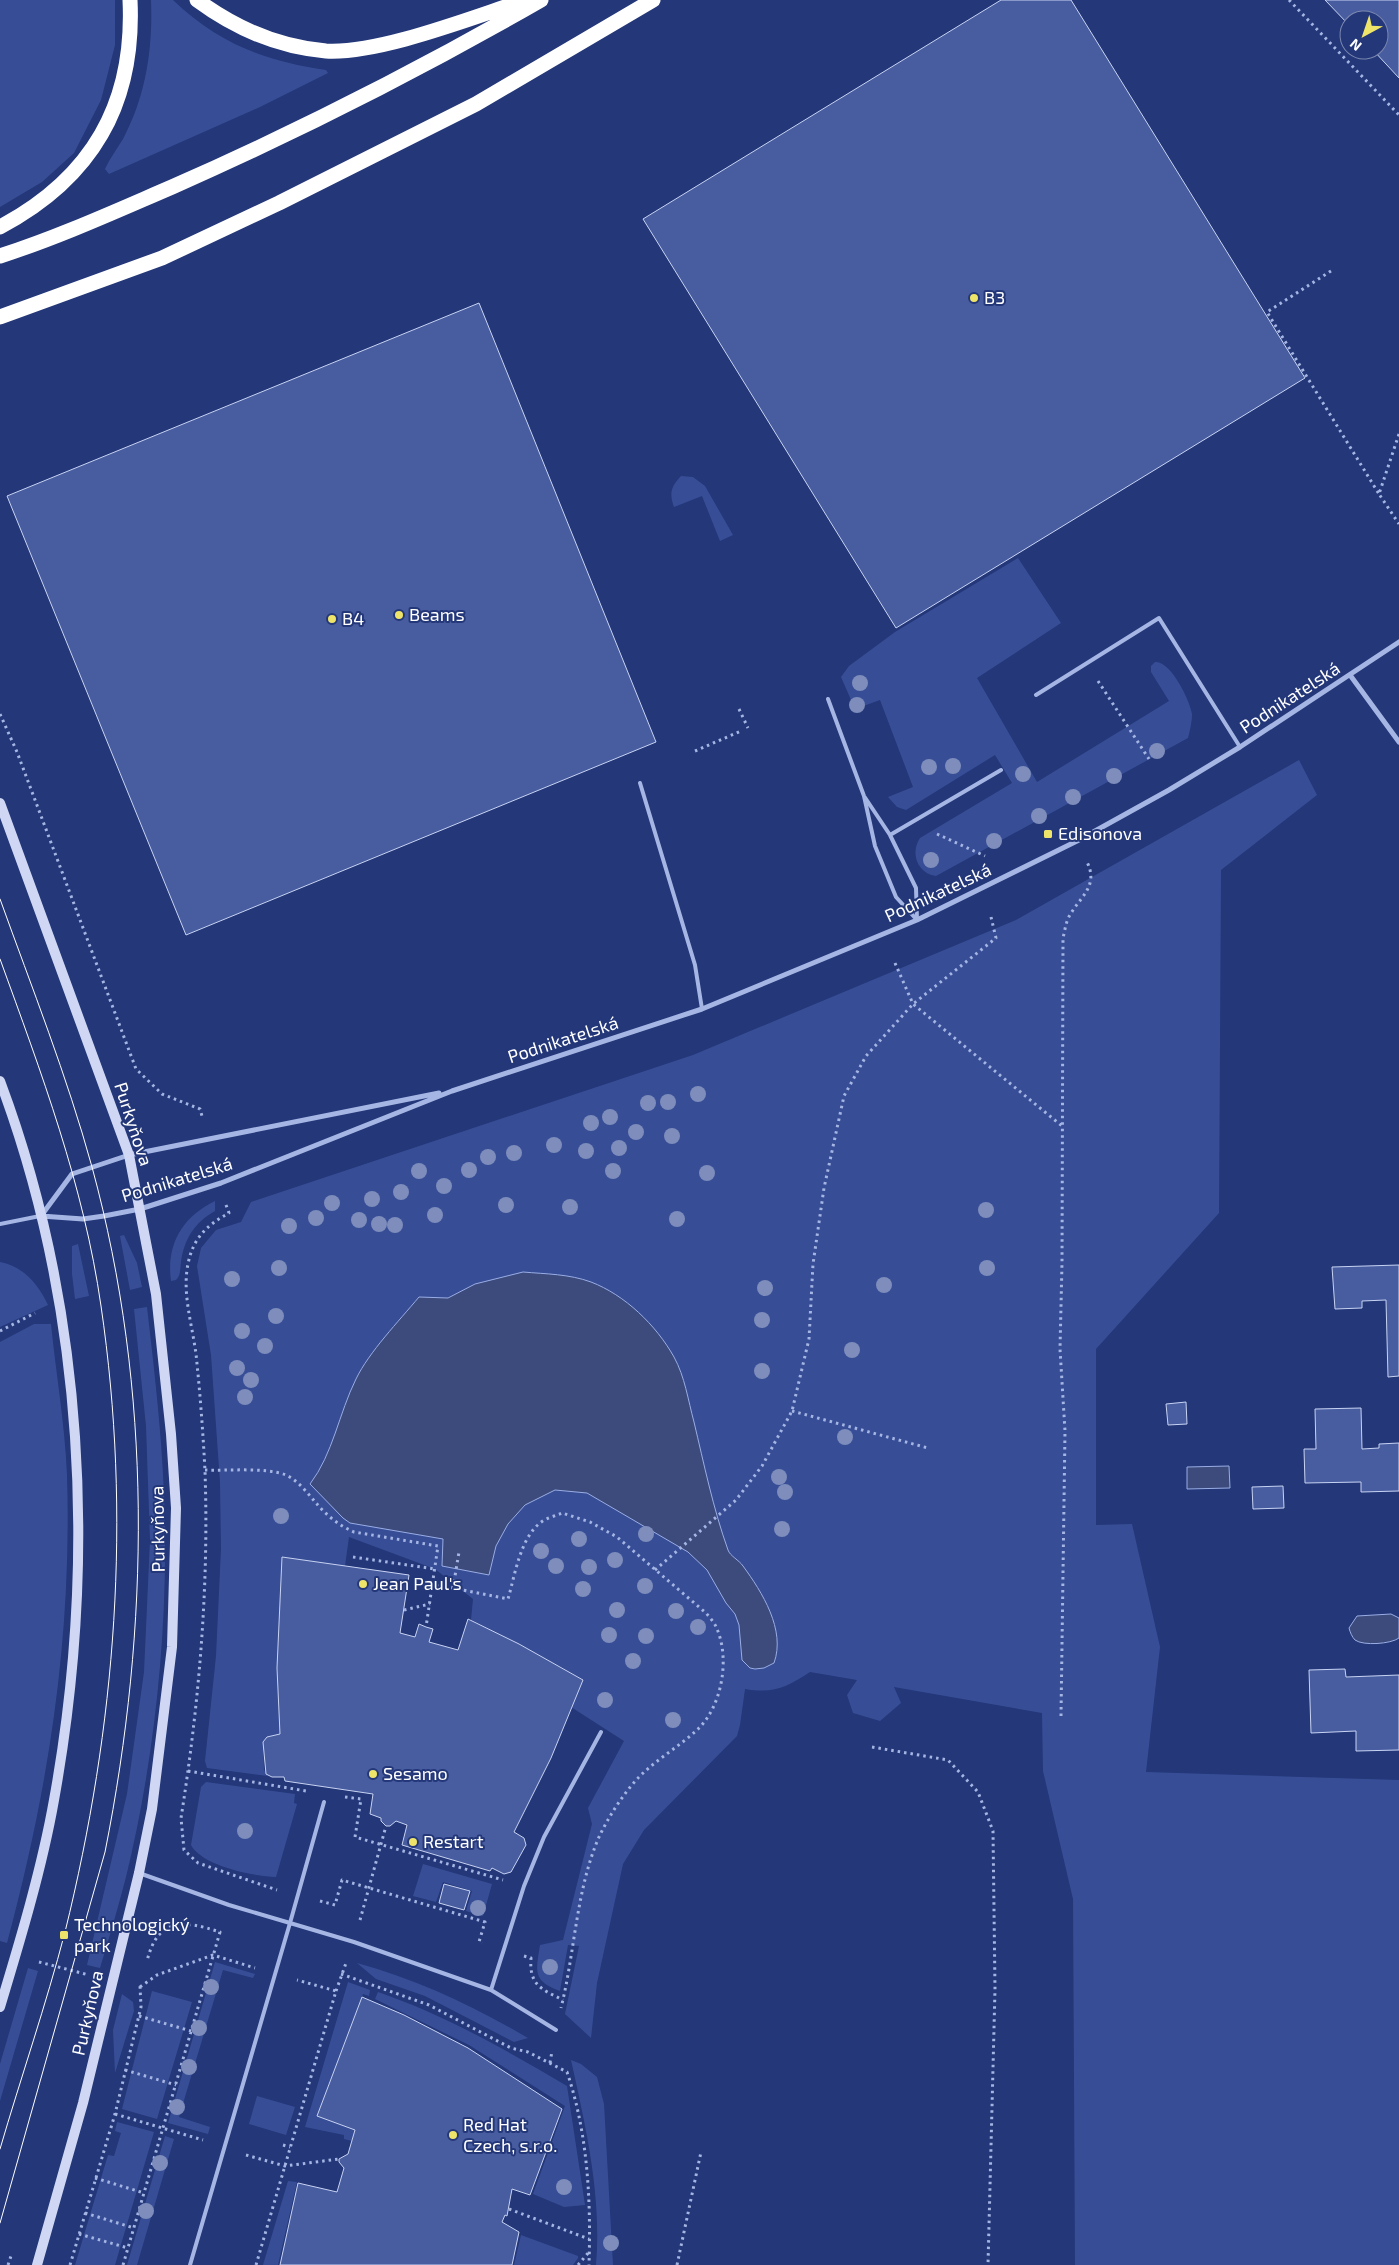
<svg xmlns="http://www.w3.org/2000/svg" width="1399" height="2265" font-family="'Exo 2',sans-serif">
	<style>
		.green { fill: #374e97 }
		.water { fill: #3c4b7c; stroke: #9aade5 }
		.building { fill: #485da0; stroke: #c8d3f3 }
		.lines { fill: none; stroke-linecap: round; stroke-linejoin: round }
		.path { stroke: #a5b5e4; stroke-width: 3; stroke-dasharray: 2.5 4; stroke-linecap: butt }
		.lane { stroke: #a5b5e4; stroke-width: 4 }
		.street { stroke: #a5b5e4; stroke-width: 5 }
		.secondary { stroke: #cfd7f4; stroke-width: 10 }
		.highway { stroke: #fff; stroke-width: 15 }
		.tram { stroke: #fff; stroke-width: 1 }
		.tree { fill: #7e8dbc }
		.poi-dot { fill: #eee469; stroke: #233779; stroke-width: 2 }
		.labels { text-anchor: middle; stroke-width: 4; stroke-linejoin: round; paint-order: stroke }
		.poi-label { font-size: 18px; fill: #fff; stroke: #233779; text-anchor: start }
		.street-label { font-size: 18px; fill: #fff; stroke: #233779 }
	</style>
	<rect width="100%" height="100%" fill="#233779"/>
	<path class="green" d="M 0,0 L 115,0 L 115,45 L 101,100 L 74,153 L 42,182 L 0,207 Z
		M 151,0 L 173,0 C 219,44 265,61 326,70 L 328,73 L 260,107 L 109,174 L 105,169 C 110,158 117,149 123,139 C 146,96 153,48 151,0 Z
		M 681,476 L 693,477 L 705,486 L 733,535 L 720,541 L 702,496 L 674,507 C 669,493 671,487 681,476 Z
		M 1018,558 L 1061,623 L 977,678 L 1037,782 L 1169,701 L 1151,672 L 1151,666 L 1155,662 C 1170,660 1190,700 1192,714 C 1192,722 1190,730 1188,738 L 936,876 C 917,873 910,853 920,838 L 1012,783 L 995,755 L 906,810 L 897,807 L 888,797 L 913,787 L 880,700 L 855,709 L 841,677 L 849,666 L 895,632 Z
		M 1299,760 L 1317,795 L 1221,870 L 1219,1213 L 1096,1349 L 1096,1525 L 1132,1524 L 1160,1647 L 1146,1772 L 1399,1780 L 1399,2265 L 1075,2265 L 1073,1899 L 1043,1771 L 1042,1713 L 894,1687 L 901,1703 L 880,1721 L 853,1713 L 847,1695 L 857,1680 L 810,1672 C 787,1687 774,1694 745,1689 L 740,1725 L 737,1736 L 644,1830 L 623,1864 L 597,1983 L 591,2038 L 565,2014 L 579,1946 L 568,1945 L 560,1991 C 532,1981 536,1971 540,1945 L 563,1940 L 592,1824 L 588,1808 L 624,1741 L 571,1707 L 582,1679 L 519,1644 L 471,1620 L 473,1599 L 435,1569 L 349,1537 L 345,1566 L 282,1557 L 277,1668 L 280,1734 L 267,1737 L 263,1742 L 264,1770 L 268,1776 L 207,1768 L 205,1761 L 216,1656 L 221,1549 L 220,1482 L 211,1355 L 197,1266 L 201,1248 L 216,1230 L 241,1222 L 251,1202 L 693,1055 L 1016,920 Z
		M 215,1201 L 215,1211 C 195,1222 184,1239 181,1262 C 180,1269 181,1275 176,1280 L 171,1281 C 166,1245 182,1217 215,1201 Z
		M 124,1235 L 137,1263 L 142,1287 L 130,1290 L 120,1236 Z
		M 78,1244 L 89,1296 L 75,1299 L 72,1274 L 72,1246 Z
		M 0,1262 C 23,1266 39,1285 48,1305 L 0,1327 Z
		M 147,1307 C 156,1385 165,1462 165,1540 C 166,1650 152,1771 126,1877 C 118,1908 109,1938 100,1968 L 87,1965 L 127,1794 L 144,1672 L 150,1540 L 146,1426 L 134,1309 Z
		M 34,1324 L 51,1324 C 56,1374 65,1425 67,1475 C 72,1638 49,1786 7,1943 L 0,1941 L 0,1342 Z
		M 206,1782 L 295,1794 L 294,1803 L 297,1804 L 276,1877 C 253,1876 202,1866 191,1845 L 201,1787 Z
		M 423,1864 L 492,1884 L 483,1916 L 466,1911 L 472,1891 L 443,1882 L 436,1902 L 413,1896 Z
		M 215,1962 L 255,1974 L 253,1978 L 223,1970 L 179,2117 L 210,2127 L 208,2134 L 168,2123 Z
		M 357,1963 C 419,1980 473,2006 528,2038 L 514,2042 L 425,1996 L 376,1979 Z
		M 28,1968 L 38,1971 L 0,2101 L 0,2064 Z
		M 348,1982 L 370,1990 L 369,1996 L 363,1994 L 317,2116 L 355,2130 L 352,2141 L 344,2139 L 344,2135 L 305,2127 Z
		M 152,1991 L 192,2002 L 157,2119 L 122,2109 Z
		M 378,1992 C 445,2015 506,2050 567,2086 L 585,2205 L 564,2207 L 533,2194 L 565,2106 L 469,2045 L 375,1999 Z
		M 122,1994 L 133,2002 L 134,2011 L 115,2073 L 113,2030 Z
		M 571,2060 L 581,2064 L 597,2077 L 604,2104 L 613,2265 L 596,2265 C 602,2196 586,2128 571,2060 Z
		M 257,2096 L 295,2107 L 286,2135 L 249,2124 Z
		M 117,2122 L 154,2132 L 115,2265 L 75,2265 L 108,2155 L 114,2156 L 121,2133 L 115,2131 Z
		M 165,2136 L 174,2139 L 137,2265 L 127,2265 Z
		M 288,2181 L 297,2182 L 278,2265 L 263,2265 Z
		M 521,2235 L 578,2256 L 578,2258 L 573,2265 L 514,2265 Z"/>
	<path class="water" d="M 523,1272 C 546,1274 569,1274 591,1282 C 625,1295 656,1325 674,1357 C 685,1377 688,1400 694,1422 C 704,1464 713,1508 728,1550 C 730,1556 739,1560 743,1566 C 762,1592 786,1630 774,1663 L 764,1668 L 755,1669 L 750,1668 L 742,1660 L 739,1625 L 735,1614 L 726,1603 L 707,1570 L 688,1552 L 587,1493 L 555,1490 L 525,1505 L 508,1524 L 496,1546 L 489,1575 L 442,1566 L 443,1539 L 350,1523 L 343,1518 L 310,1484 C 333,1454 339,1413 356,1379 C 369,1352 399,1321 419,1297 L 448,1298 L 475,1284 Z
		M 1229,1466 L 1230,1488 L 1187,1489 L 1187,1467 Z
		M 1391,1614 L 1399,1618 L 1399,1638 C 1391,1644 1363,1646 1355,1640 C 1352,1637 1350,1632 1349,1628 L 1357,1616 Z"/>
	<path class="building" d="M 1001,0 L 1071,0 L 1305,378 L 896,628 L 643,219 Z
		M 1325,0 L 1399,0 L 1399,78 L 1373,50 L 1379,50 L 1379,20 L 1349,20 L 1349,25 Z
		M 479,303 L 656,742 L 186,935 L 7,496 Z
		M 1399,1265 L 1399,1376 L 1388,1377 L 1386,1300 L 1362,1301 L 1362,1308 L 1335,1309 L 1332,1267 Z
		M 1186,1402 L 1187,1424 L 1168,1425 L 1166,1404 Z
		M 1361,1408 L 1362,1449 L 1379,1448 L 1379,1444 L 1399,1443 L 1399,1491 L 1361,1492 L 1361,1482 L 1305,1483 L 1304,1449 L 1316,1449 L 1315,1409 Z
		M 1283,1486 L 1284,1508 L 1253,1509 L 1252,1487 Z
		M 282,1557 L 409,1575 L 400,1633 L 415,1637 L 419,1624 L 426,1627 L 433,1629 L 429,1642 L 458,1650 L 468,1619 L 519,1644 L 583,1680 L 551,1758 L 514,1832 L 524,1838 L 526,1845 L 511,1872 L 504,1874 L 492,1868 L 490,1871 L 402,1845 L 407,1825 L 396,1821 L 390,1826 L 386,1826 L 381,1821 L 381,1818 L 370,1814 L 373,1794 L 285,1781 L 284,1777 L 272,1777 L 266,1774 L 263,1742 L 267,1737 L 280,1734 L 277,1668 Z
		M 1345,1669 L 1346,1677 L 1399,1675 L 1399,1750 L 1356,1751 L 1356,1731 L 1311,1733 L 1309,1670 Z
		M 444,1884 L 470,1891 L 464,1910 L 439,1903 Z
		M 362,1997 L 404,2015 L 468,2048 L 562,2109 L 530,2195 L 512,2189 L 507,2216 L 505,2215 L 502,2222 L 519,2232 L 512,2265 L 280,2265 L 298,2183 L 337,2192 L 344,2168 L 339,2162 L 339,2159 L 348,2154 L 355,2130 L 317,2116 Z"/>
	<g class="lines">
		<path class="path" d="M 1289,0 L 1399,115
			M 1331,271 L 1267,312 L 1379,494
			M 1399,434 L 1379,494 L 1399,524
			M 1098,681 L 1149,759
			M 739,709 L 748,728
			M 0,714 L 17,752 L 136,1069 L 162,1094 L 200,1109 L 202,1116
			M 695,751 L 741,731
			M 937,834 L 985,856
			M 895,963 L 913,1004 L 1062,1126
			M 226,1205 L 229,1213 C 207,1225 193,1238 188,1264 C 182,1293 192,1324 196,1354 C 200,1392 203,1432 205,1471 C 209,1587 199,1704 181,1818 L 184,1850 L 198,1863 L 277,1890
			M 0,1331 L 35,1313
			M 792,1411 L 928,1448
			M 205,1470 C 227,1471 265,1467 286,1475 C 299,1481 308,1494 317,1504 C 327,1516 340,1526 354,1532 L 438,1546 L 426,1627
			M 353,1557 L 435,1569
			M 655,1570 L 736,1500 L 762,1466 L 792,1411 L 809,1339 L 813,1264 L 824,1188 L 844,1096 L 866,1056 L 913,1004 L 996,938 L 991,917
			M 432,1584 L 508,1599 C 515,1575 520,1539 540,1523 C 546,1518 555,1516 562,1513 L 590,1522 L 617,1537 L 706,1613 C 710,1618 715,1623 717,1629 C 730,1659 722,1706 698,1729 C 680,1746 657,1759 639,1777 C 623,1794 609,1816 599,1837 C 576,1890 575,1952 561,2008
			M 453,1588 L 459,1552
			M 404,1610 L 430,1604
			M 1061,1716 L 1065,1431 L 1060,1349 L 1062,1263 L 1063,938 C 1065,930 1066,921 1070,915 C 1080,897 1099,886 1087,862
			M 872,1747 L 948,1760 L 978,1792 L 993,1831 L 995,1989 L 988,2265
			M 188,1771 L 306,1791
			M 345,1797 L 361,1799 L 355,1837 L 503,1880
			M 320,1901 L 335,1905 L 342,1880 L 485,1922 L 479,1942 L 482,1943
			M 360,1920 L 386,1826
			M 524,1956 L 531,1958 C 529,1985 541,1989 563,2000
			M 39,1962 L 89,1975
			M 341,1974 L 429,2005 L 511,2048 L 528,2052 L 567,2072 C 588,2134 591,2201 589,2265
			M 140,1987 L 157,1975 L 213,1955 L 255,1968
			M 336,1991 L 346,1963
			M 139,2016 L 191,2031
			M 550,2063 L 552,2051
			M 125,2070 L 176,2085
			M 115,2114 L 203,2140
			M 283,2145 L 290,2147
			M 246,2155 L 285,2166 L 339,2159
			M 95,2178 L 144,2193
			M 509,2209 L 589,2239
			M 85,2213 L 134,2228
			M 79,2234 L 128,2248
			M 8,2265 L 11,2256
			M 70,2265 L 115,2114 L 141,2007 L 140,1986
			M 123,2265 L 220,1932 C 183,1920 158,1917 147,1961
			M 256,2265 L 336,1991 L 297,1980
			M 578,2265 L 589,2252
			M 677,2265 L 701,2152"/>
		<path class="lane" d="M 1036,695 L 1159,618 L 1240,747
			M 828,699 L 864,796 L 890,835 L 916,888 L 917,920 L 896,897 L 875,846 L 864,796
			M 640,783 L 695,965 L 702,1009
			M 890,835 L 1001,770
			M 0,1224 L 40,1216
			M 324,1802 L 290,1923 L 354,1942 L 491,1990 L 524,1886 L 544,1837 L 601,1732
			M 139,1873 L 229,1905 L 290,1923 L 190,2265
			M 491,1990 L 556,2030"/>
		<path class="street" d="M 1350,675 L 1399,742
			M 41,1216 L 83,1219 L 104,1216 L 140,1209 L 221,1183 L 452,1091 L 702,1009 L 917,920 L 1077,841 L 1169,790 L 1240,747 L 1399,642
			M 41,1216 L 72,1174 L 129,1155 L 439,1093"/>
		<path class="secondary" d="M 0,803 L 129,1155 L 156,1294 L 171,1434 L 176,1508 L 172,1647 L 152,1809 L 139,1873 L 83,2103 L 37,2265
			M 0,1081 C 85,1308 97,1563 54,1800 C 42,1868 20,1941 0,2007"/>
		<path class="highway" d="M 197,0 C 235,28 278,47 326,51 C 380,54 473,17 526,0
			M 0,227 C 92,178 135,104 130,0
			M 0,256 C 59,237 116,211 172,187 C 299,131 421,69 541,0
			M 0,317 L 162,258 L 279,203 L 476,104 L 653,0"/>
		<path class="tram" d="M 0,899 C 32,988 67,1076 92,1167 C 153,1391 150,1626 105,1852 L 0,2223
			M 0,959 C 41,1072 84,1186 101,1306 C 132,1517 116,1725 65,1932 C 46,2005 21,2077 0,2149"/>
	</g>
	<g class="tree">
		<circle cx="860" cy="683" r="8"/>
		<circle cx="857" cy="705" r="8"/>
		<circle cx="1157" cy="751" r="8"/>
		<circle cx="953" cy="766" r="8"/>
		<circle cx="929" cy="767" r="8"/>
		<circle cx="1023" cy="774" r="8"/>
		<circle cx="1114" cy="776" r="8"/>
		<circle cx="1073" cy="797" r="8"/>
		<circle cx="1039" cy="816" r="8"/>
		<circle cx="994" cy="841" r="8"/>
		<circle cx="931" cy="860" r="8"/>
		<circle cx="698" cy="1094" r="8"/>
		<circle cx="668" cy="1102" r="8"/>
		<circle cx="648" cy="1103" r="8"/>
		<circle cx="610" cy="1117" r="8"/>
		<circle cx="591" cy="1123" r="8"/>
		<circle cx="636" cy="1132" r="8"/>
		<circle cx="672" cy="1136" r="8"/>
		<circle cx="554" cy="1145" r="8"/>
		<circle cx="619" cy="1148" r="8"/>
		<circle cx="586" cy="1151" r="8"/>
		<circle cx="514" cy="1153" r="8"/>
		<circle cx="488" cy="1157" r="8"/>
		<circle cx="469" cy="1170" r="8"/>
		<circle cx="419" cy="1171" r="8"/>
		<circle cx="613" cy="1171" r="8"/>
		<circle cx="707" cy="1173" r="8"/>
		<circle cx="444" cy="1186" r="8"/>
		<circle cx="401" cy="1192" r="8"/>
		<circle cx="372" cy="1199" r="8"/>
		<circle cx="332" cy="1203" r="8"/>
		<circle cx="506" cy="1205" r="8"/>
		<circle cx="570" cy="1207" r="8"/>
		<circle cx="986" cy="1210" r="8"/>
		<circle cx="435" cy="1215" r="8"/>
		<circle cx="316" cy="1218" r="8"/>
		<circle cx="677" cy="1219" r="8"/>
		<circle cx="359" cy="1220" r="8"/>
		<circle cx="379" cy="1224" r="8"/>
		<circle cx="395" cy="1225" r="8"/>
		<circle cx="289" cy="1226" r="8"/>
		<circle cx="279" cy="1268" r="8"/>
		<circle cx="987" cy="1268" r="8"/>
		<circle cx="232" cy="1279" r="8"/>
		<circle cx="884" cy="1285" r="8"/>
		<circle cx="765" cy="1288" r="8"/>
		<circle cx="276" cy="1316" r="8"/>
		<circle cx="762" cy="1320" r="8"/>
		<circle cx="242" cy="1331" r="8"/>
		<circle cx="265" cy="1346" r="8"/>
		<circle cx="852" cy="1350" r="8"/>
		<circle cx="237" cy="1368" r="8"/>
		<circle cx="762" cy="1371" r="8"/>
		<circle cx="251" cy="1380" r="8"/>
		<circle cx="245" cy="1397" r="8"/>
		<circle cx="845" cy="1437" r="8"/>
		<circle cx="779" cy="1477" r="8"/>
		<circle cx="785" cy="1492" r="8"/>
		<circle cx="281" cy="1516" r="8"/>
		<circle cx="782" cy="1529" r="8"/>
		<circle cx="646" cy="1534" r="8"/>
		<circle cx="579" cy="1539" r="8"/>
		<circle cx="541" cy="1551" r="8"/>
		<circle cx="615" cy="1560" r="8"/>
		<circle cx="556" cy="1566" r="8"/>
		<circle cx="589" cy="1567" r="8"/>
		<circle cx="645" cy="1586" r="8"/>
		<circle cx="583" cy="1589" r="8"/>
		<circle cx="617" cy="1610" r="8"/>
		<circle cx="676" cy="1611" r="8"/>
		<circle cx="698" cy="1627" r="8"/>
		<circle cx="609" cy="1635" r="8"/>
		<circle cx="646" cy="1636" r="8"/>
		<circle cx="633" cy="1661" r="8"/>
		<circle cx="605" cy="1700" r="8"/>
		<circle cx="673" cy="1720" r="8"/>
		<circle cx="245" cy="1831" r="8"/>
		<circle cx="478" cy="1908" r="8"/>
		<circle cx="550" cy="1967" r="8"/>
		<circle cx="211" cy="1987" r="8"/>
		<circle cx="199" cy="2028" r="8"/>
		<circle cx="189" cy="2067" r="8"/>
		<circle cx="177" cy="2107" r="8"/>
		<circle cx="160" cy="2163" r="8"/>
		<circle cx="564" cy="2187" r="8"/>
		<circle cx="146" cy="2211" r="8"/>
		<circle cx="611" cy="2243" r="8"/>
	</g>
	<g class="poi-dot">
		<circle cx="974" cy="298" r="5"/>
		<circle cx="399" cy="615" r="5"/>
		<circle cx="332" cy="619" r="5"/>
		<rect x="1043" y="829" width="10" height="10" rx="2.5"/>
		<circle cx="363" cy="1584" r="5"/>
		<circle cx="373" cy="1774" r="5"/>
		<circle cx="413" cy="1842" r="5"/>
		<rect x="59" y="1930" width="10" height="10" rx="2.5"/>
		<circle cx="453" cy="2135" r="5"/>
	</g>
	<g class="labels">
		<g class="poi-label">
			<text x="984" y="304">B3</text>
			<text x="409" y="621">Beams</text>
			<text x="342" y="625">B4</text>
			<text x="1058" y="840">Edisonova</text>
			<text x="373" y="1590">Jean Paul's</text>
			<text x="383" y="1780">Sesamo</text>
			<text x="423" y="1848">Restart</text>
			<text x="74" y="1931">Technologický<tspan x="74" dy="21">park</tspan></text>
			<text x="463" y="2131">Red Hat<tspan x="463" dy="21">Czech, s.r.o.</tspan></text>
		</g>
		<g class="street-label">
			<text transform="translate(1290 698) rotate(-33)" y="6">Podnikatelská</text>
			<text transform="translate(938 893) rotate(-25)" y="6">Podnikatelská</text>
			<text transform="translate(563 1040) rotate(-18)" y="6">Podnikatelská</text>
			<text transform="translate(133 1124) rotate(72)" y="6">Purkyňova</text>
			<text transform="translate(177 1180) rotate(-17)" y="6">Podnikatelská</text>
			<text transform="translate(158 1529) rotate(-91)" y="6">Purkyňova</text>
			<text transform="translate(88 2013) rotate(-77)" y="6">Purkyňova</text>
		</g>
	</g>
	<g transform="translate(1364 35) rotate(220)"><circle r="24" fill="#233779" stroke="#7b87af"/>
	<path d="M0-4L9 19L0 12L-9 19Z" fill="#eee469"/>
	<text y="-8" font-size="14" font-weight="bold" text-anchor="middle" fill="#ffffff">N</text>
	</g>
</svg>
